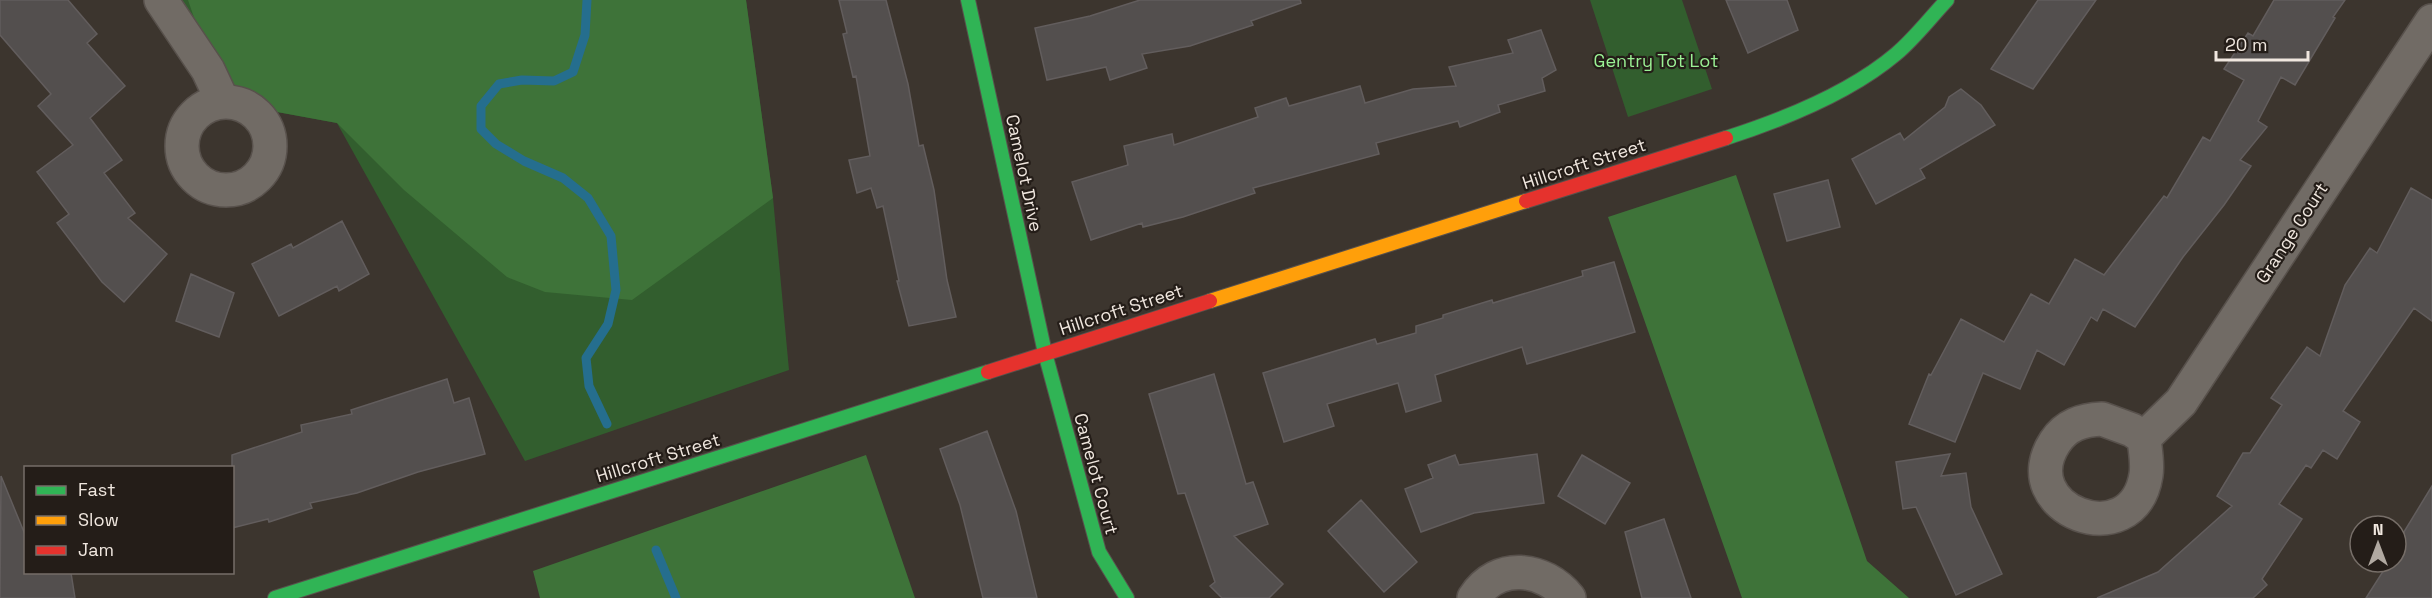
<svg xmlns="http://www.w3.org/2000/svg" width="2432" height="598" font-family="'Space Grotesk',sans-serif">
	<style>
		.green { fill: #325e2e }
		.forest { fill: #3e7339 }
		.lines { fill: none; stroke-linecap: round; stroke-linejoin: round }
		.stream { stroke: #256e8e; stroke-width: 9 }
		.building { fill: #534f4e; stroke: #625d5d; stroke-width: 1.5 }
		.street-casing { stroke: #58514c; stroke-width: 36 }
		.fast-casing { stroke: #58514c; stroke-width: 16 }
		.slow-casing { stroke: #58514c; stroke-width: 16 }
		.jam-casing { stroke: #58514c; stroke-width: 16 }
		.street { stroke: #716b65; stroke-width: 33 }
		.fast { stroke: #30b455; stroke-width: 14 }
		.slow { stroke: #ff9f0a; stroke-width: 14 }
		.jam { stroke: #e5322d; stroke-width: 14 }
		.labels { text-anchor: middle; stroke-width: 4.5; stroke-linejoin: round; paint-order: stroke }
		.park-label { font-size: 18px; fill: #9bf195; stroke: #241d18 }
		.street-label { font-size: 18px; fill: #f0e7df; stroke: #241d18 }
	</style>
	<rect width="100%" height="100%" fill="#3c352e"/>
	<path class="green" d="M 160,0 L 746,0 L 773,198 L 789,370 L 525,461 L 337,123 L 223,102 Z
		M 1590,0 L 1682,0 L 1712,89 L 1628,117 Z"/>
	<path class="forest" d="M 188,0 L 746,0 L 773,198 L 632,300 L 545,292 L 507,277 L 404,190 L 337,123 L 223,102 Z
		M 1736,175 L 1867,561 L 1909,598 L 1742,598 L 1608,217 Z
		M 866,455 L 915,598 L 540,598 L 533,571 Z"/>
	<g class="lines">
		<path class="stream" d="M 587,0 L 585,35 L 573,72 L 554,81 L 522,80 L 499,84 L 481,106 L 481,129 L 496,144 L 524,161 L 563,178 L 588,198 L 611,236 L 616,290 L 608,324 L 586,358 L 589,386 L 607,424
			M 656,550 L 676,598"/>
	</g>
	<path class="building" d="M 0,0 L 68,0 L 97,34 L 87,43 L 125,86 L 90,118 L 122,160 L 104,173 L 135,213 L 128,218 L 167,254 L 124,302 L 102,282 L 57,223 L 69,214 L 37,172 L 73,145 L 38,106 L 51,94 L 0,35 Z
		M 839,0 L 886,0 L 908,84 L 919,146 L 923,145 L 934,190 L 947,280 L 956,317 L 909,326 L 897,281 L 899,281 L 883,206 L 877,208 L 871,188 L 857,193 L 849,160 L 870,156 L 856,76 L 853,77 L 843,34 L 847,33 Z
		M 1140,0 L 1300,0 L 1301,3 L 1251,21 L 1253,25 L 1190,46 L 1142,54 L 1147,68 L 1110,80 L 1106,67 L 1047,80 L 1035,28 L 1090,16 Z
		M 1726,0 L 1787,0 L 1798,30 L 1748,53 Z
		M 2038,0 L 2096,0 L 2033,89 L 1991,69 Z
		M 2274,0 L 2345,0 L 2333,17 L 2335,18 L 2295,85 L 2281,77 L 2258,121 L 2267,127 L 2240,160 L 2251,166 L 2224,205 L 2183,257 L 2135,327 L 2103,309 L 2097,321 L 2091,317 L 2064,365 L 2037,350 L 2020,389 L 1983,373 L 1955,442 L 1909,424 L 1929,374 L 1931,375 L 1961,319 L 2004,342 L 2031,294 L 2049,304 L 2075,259 L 2104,275 L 2164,196 L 2167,198 L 2203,137 L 2210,141 L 2244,80 L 2224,69 L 2248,33 L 2253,36 Z
		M 1541,30 L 1556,70 L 1542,78 L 1545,91 L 1498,105 L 1500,112 L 1460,127 L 1458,121 L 1376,143 L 1379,154 L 1253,188 L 1255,193 L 1183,217 L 1143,227 L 1142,223 L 1091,240 L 1072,182 L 1128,165 L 1124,146 L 1172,134 L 1174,145 L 1258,117 L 1255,108 L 1286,98 L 1289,106 L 1360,86 L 1365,103 L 1413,89 L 1456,86 L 1449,67 L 1513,53 L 1508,40 Z
		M 1961,89 L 1981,105 L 1995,125 L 1920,169 L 1925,178 L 1876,204 L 1852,159 L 1900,133 L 1904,140 L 1945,107 L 1949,97 Z
		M 1828,180 L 1840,227 L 1787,241 L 1774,194 Z
		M 2411,188 L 2432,200 L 2432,321 L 2414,308 L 2343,411 L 2360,422 L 2337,459 L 2323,450 L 2311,468 L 2306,465 L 2279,504 L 2302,519 L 2262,579 L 2267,585 L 2253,598 L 2097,598 L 2158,572 L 2232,506 L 2217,496 L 2243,453 L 2250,453 L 2282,405 L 2271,398 L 2307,347 L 2320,356 L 2345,285 L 2370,248 L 2377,253 Z
		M 342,221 L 369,274 L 339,291 L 337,286 L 279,316 L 252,264 L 291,244 L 293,248 Z
		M 1614,262 L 1635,332 L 1527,364 L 1522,347 L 1435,375 L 1441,401 L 1406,412 L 1398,383 L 1327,404 L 1334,426 L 1284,442 L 1263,373 L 1375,339 L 1377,344 L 1416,333 L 1416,326 L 1443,318 L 1443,315 L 1492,300 L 1493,303 L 1583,276 L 1582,271 Z
		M 191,274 L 234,293 L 219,337 L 176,321 Z
		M 1214,374 L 1246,484 L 1253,482 L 1268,524 L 1234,536 L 1283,584 L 1269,598 L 1222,598 L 1210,586 L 1215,582 L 1185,493 L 1178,494 L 1149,394 Z
		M 447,379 L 454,403 L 469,398 L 485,454 L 418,472 L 357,493 L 310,503 L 312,508 L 269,522 L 268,519 L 232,528 L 232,455 L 302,432 L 301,425 L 352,414 L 351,410 Z
		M 987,431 L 1016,511 L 1037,598 L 983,598 L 960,505 L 940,449 Z
		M 1537,454 L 1544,503 L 1474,513 L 1421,532 L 1405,489 L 1433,478 L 1428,465 L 1455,455 L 1459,465 Z
		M 1950,454 L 1941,476 L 1966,473 L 1971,507 L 2002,574 L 1956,595 L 1916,507 L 1903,509 L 1896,462 Z
		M 1582,455 L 1630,483 L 1605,524 L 1558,496 Z
		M 1,476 L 26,537 L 26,573 L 71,573 L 75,598 L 0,598 Z
		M 2432,486 L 2432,598 L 2366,598 L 2389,562 L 2396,562 L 2396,545 Z
		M 1361,500 L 1417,562 L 1384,592 L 1328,531 Z
		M 1664,519 L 1691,598 L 1642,598 L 1625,532 Z"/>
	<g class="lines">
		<defs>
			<path id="street" d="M 161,0 L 208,70 L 223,102
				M182 146a44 44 0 1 1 88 0a44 44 0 1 1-88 0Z
				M 2102,419 L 2132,430 L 2144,438 C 2145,450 2148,463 2146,475 C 2133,557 2011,509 2055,442 C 2066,425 2082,420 2102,419 Z
				M 2144,438 L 2181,402 L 2432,21
				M 1474,598 C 1497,561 1544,567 1569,598"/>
			<path id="fast" d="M 968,0 L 1045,353 L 1099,552 L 1127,598
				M 1726,138 C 1782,120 1850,93 1896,54 C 1914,39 1930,18 1947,0
				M 275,598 L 988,372"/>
			<path id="slow" d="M 1210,301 L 1526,201"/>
			<path id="jam" d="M 1526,201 L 1726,138
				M 988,372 L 1210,301"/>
		</defs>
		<use href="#street" class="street-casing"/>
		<use href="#fast" class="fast-casing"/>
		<use href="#slow" class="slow-casing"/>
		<use href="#jam" class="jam-casing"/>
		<use href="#street" class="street"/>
		<use href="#fast" class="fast"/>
		<use href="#slow" class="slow"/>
		<use href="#jam" class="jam"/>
	</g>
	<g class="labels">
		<g class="park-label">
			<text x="1656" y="67">Gentry Tot Lot</text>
		</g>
		<g class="street-label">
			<text transform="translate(1584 164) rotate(-18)" y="6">Hillcroft Street</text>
			<text transform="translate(1024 173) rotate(78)" y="6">Camelot Drive</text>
			<text transform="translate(2292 233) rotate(-57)" y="6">Grange Court</text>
			<text transform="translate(1121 310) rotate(-18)" y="6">Hillcroft Street</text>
			<text transform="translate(658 458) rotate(-17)" y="6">Hillcroft Street</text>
			<text transform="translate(1096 474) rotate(75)" y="6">Camelot Court</text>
		</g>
	</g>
	<rect x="24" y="466" width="210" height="108" fill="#241d18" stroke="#766e68" stroke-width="1.5"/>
	<rect x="36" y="486" width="30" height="9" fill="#30b455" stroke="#766e68" stroke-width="1.5"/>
	<text x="78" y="496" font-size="18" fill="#f0e7df">Fast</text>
	<rect x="36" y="516" width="30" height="9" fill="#ff9f0a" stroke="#766e68" stroke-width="1.5"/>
	<text x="78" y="526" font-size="18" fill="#f0e7df">Slow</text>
	<rect x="36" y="546" width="30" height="9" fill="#e5322d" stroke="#766e68" stroke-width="1.5"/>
	<text x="78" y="556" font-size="18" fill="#f0e7df">Jam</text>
	<g transform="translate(2378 544)"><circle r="28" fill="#241d18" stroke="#766e68" stroke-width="1.5"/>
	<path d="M0-4.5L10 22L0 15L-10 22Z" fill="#b1a9a1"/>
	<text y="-9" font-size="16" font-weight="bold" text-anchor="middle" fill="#f0e7df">N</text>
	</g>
	<path d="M2216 51v9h92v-9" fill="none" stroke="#f0e7df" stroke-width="3"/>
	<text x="2225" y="51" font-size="18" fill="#f0e7df" stroke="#241d18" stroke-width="4.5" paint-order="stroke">20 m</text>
</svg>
